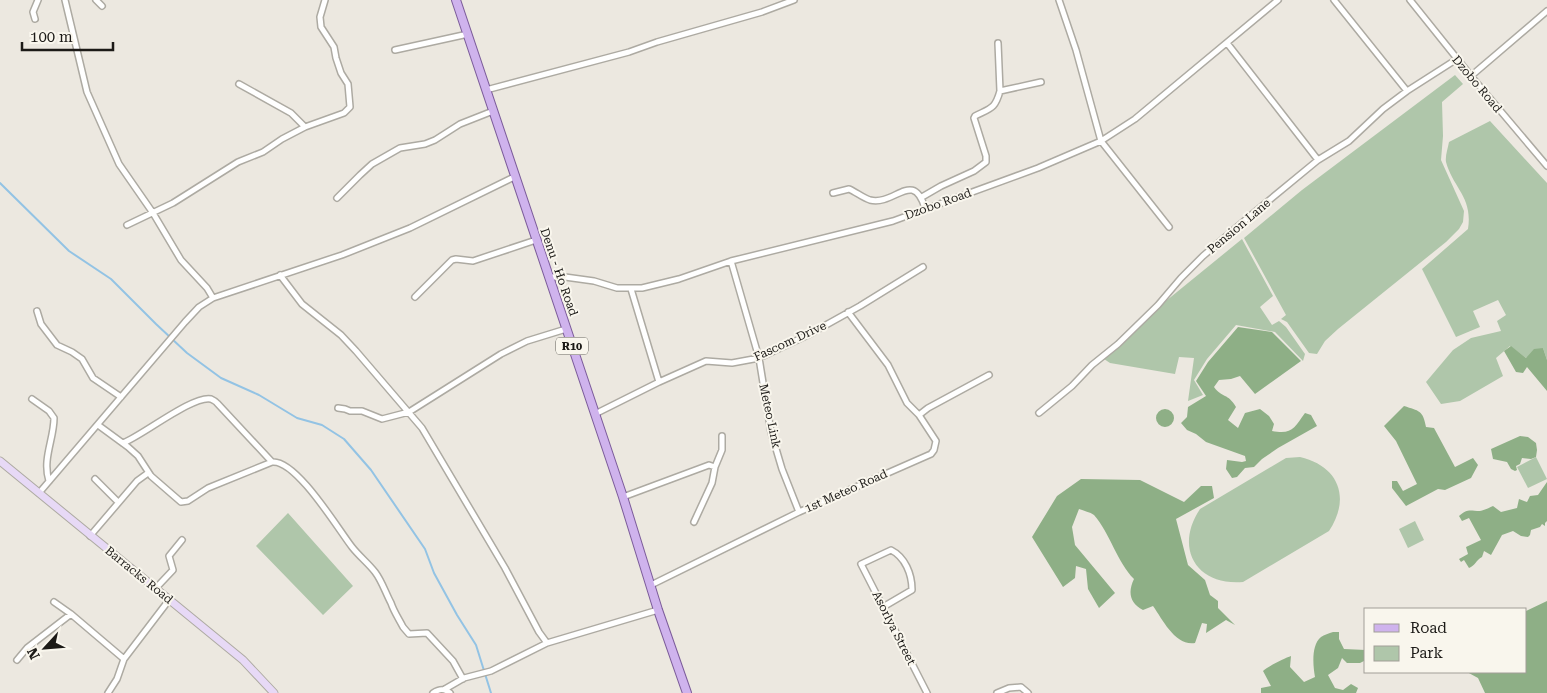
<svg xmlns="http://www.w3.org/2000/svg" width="1547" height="693" font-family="'Roboto Serif',serif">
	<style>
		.green { fill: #afc6aa }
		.forest { fill: #8eaf86 }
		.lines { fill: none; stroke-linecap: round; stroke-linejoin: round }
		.stream { stroke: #93c3e4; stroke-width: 2 }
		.street-casing { stroke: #adaaa2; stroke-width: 8 }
		.secondary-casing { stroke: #adaaa2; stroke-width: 9 }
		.primary-casing { stroke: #7c5c9a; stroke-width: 10 }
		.street { stroke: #fff; stroke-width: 5 }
		.secondary { stroke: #e7d9f6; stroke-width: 7 }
		.primary { stroke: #cfb3ed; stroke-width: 8 }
		.labels { text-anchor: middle; stroke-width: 4; stroke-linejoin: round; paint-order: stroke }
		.shield { fill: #f9f6ed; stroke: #5e5c57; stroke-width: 1 }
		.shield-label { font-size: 11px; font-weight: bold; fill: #1c1a17 }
		.street-label { font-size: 12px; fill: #1c1a17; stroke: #f9f6ed }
	</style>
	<rect width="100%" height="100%" fill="#ece8e0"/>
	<path class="green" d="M 1455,75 L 1463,84 L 1442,102 L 1443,136 L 1441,160 L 1464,211 L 1463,222 L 1459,229 L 1446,242 L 1338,329 L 1325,341 L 1317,354 L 1309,353 L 1287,322 L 1281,319 L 1286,315 L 1244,238 L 1302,190 Z
		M 1490,121 L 1547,183 L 1547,360 L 1543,348 L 1526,358 L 1510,346 L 1496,358 L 1503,376 L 1460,401 L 1441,404 L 1426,382 L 1453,350 L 1471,338 L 1501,331 L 1497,321 L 1506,315 L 1498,300 L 1473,311 L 1480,327 L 1456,337 L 1422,269 L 1468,229 C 1473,197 1453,188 1446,162 C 1445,156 1448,148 1449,142 Z
		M 1242,239 L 1273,296 L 1260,307 L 1272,325 L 1279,321 L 1286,327 L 1305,354 L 1303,361 L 1275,332 L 1236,325 L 1207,359 L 1194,380 L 1203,395 L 1188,401 L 1194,358 L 1179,357 L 1175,374 L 1110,363 L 1104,359 L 1107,349 Z
		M 1300,457 C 1339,466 1351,498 1329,531 L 1243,582 C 1196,586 1174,548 1200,509 L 1286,458 Z
		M 1536,457 L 1547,479 L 1528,488 L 1517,467 Z
		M 288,513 L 353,586 L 323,615 L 256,546 Z
		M 1415,521 L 1424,540 L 1408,548 L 1399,529 Z"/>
	<path class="forest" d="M 1238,327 L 1272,332 L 1301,361 L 1255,394 L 1240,376 L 1231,379 L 1219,380 L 1214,387 C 1222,398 1228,393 1236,407 L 1228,420 L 1238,428 L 1245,413 L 1260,409 L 1269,416 L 1274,424 L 1272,431 C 1292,435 1294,428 1305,413 L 1311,415 L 1317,426 L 1278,448 L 1262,459 L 1254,467 L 1245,468 L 1237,477 L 1232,478 L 1226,469 L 1227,460 L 1242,462 L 1246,461 L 1245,456 L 1206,442 L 1196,434 L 1187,430 L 1181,423 L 1187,417 L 1188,407 L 1206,396 L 1196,381 L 1208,362 Z
		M 1511,346 L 1526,358 L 1534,349 L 1543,348 L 1547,360 L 1547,391 L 1527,367 L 1523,373 L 1516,372 L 1504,351 Z
		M 1404,406 C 1419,411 1423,410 1426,427 L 1434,428 L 1455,467 L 1473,458 L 1478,465 L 1471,478 L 1445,490 L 1438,489 L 1406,506 L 1392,488 L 1392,481 L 1397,481 L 1403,491 L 1417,484 L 1396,441 L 1384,426 Z
		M1156 418a9 9 0 1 1 18 0a9 9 0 1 1-18 0Z
		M 1520,436 L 1528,437 L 1536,443 L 1537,450 L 1536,457 L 1531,459 L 1522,458 L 1520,464 L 1516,466 L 1517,470 L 1515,471 L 1511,469 L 1507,462 L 1493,459 L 1491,449 Z
		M 1081,479 L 1140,480 L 1184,502 L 1201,486 L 1212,486 L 1214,498 L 1176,519 L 1188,565 L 1205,580 L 1210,595 L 1218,601 L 1218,608 L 1235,625 L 1226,620 L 1206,633 L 1207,624 L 1202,623 L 1195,643 C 1175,646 1163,620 1153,606 L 1143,610 C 1129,603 1128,591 1134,579 C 1117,562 1110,533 1094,515 C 1090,512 1084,511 1079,509 L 1072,527 L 1075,545 L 1115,593 L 1099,608 L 1088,589 L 1086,569 L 1076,566 L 1075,578 L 1063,587 L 1032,537 L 1057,496 Z
		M 1547,482 L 1547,521 L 1545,523 L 1545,526 L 1542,524 L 1540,527 L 1531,530 L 1530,535 L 1528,537 L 1521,536 L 1513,531 L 1502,535 L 1491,555 L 1484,551 L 1482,557 C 1476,560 1475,566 1469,568 L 1464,560 L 1461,562 L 1459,559 L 1468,554 L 1466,547 L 1481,540 L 1469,518 L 1462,521 L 1459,516 C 1468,508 1470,511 1480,511 C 1484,510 1489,508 1493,506 L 1501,512 L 1517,508 L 1519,499 L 1527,502 L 1530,496 L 1538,495 Z
		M 1547,601 L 1547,693 L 1485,693 L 1478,678 L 1467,672 L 1526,672 L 1526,611 Z
		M 1333,632 L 1339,632 L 1339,639 L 1344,649 L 1366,650 L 1364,661 L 1360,663 L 1347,663 L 1342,658 L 1338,668 L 1328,675 L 1335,688 L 1343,690 L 1351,684 L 1358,688 L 1356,693 L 1261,693 L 1261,688 L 1271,686 L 1263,671 C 1267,667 1285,658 1291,656 L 1290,667 L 1304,682 L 1315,677 C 1313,666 1311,645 1321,637 C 1324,635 1329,633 1333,632 Z"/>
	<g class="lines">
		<path class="stream" d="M 0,183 L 69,251 L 111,279 L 156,324 L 187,353 L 221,378 L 259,395 L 297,418 L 322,425 L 344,439 L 371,470 L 425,549 L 434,573 L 457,615 L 476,645 L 491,693"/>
		<defs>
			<path id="street" d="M 65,0 L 87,92 L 119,164 L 153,213 L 181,260 L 207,288 L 213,298
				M 96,0 L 102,6
				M 1059,0 L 1076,50 L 1101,141 L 1169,227
				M 1334,0 L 1407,91
				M 1410,0 L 1471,76 L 1547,166
				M 35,19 L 33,12 L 38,0
				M 998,43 L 1000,91
				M 1227,43 L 1318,160
				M 395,50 L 468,34
				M 1471,76 L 1547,11
				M 239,84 L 291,113 L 305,127
				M 486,90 L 629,52 L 657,42 L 762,12 L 794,0
				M 833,193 L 849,189 C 856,192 863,198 870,200 C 895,206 913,169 925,208
				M 922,197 L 941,186 L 974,171 L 986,162 L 986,156 L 974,118 L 975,116 C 991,108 995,109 1000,91 L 1041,82
				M 337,198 L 360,175 L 372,164 L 400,148 L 425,144 L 435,140 L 460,124 L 493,111
				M 127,225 L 173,203 L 238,162 L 263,152 L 282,139 L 305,127 L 344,113 L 350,107 L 348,84 L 341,73 L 336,58 L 334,47 L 321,27 L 320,17 L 325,0
				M 731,261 L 759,358 L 771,432 L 782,469 L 799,512
				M 280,275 L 302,304 L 341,335 L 356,351 L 422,428 L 505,568 L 539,632 L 547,643 L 658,610
				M 549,277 L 565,277 L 594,281 L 617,288 L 642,288 L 679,279 L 731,261 L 893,221 L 1038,168 L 1101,141 L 1135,119 L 1278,0
				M 631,289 L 659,382
				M 415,297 L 452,260 L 456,259 L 473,261 L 536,240
				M 37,311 L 41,324 L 57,345 L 72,352 L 82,359 L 93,378 L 121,397
				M 848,312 L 888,365 L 907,403 L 919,415
				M 32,399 L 49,411 L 54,418 C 54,439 42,459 49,481
				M 338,408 L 345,409 L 350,411 L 362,411 L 382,419 L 409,412 L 501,354 L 527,341 L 566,329
				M 1039,413 L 1072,386 L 1092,365 L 1118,344 L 1158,305 L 1181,278 L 1203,256 L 1250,216 L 1318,160 L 1349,141 L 1383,109 L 1407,91 L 1457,59
				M 595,414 L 659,382 L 706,361 L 732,363 L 759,358 L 808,335 L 860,306 L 923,267
				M 98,425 L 128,447 L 138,456 L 151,476 L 181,502 L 188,501 L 208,488 L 272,462 C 296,459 338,529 352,547 C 359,556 368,563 375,572 C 382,581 386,594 391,603 C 394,612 399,619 403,627 L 409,634 L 427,633 L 453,661 L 463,679
				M 123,443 C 142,436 193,395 211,399 C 211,399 217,402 217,403 L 272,462
				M 715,467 L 722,450 L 722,436
				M 95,479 L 118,502
				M 39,493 L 185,322 L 199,307 L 213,298 L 342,255 L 410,228 L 516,176
				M 623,497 L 709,465 L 715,467 L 712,483 L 694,522
				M 90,536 L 137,481 L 148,473
				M 651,585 L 799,512 L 931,454 L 934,450 L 936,441 L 919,415 L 928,408 L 989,375
				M 155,589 L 173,570 L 169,556 L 182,540
				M 54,602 L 71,614 L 124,659
				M 883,607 L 912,590 C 912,574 905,557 891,550 L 861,564 L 927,693
				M 17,660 L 27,648 L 71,614
				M 445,689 L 464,678 L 491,671 L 547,643
				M 108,693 L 117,679 L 124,659 L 169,600
				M 433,693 C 439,689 444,688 450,693
				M 997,693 L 1009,688 L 1021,687 L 1028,693"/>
			<path id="secondary" d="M 0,461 L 243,660 L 274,693"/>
			<path id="primary" d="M 456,0 L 623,497 L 658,610 L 687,693"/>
		</defs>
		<use href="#street" class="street-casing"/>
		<use href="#secondary" class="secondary-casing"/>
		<use href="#primary" class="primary-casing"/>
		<use href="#street" class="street"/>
		<use href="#secondary" class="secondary"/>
		<use href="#primary" class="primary"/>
	</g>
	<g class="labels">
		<rect class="shield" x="556" y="337.5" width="32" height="17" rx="4"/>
		<g class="shield-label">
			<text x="572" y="350">R10</text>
		</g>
		<g class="street-label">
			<text transform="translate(1477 84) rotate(50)" y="4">Dzobo Road</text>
			<text transform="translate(938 204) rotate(-20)" y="4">Dzobo Road</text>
			<text transform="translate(1239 226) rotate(-40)" y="4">Pension Lane</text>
			<text transform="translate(559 272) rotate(71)" y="4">Denu - Ho Road</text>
			<text transform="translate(790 341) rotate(-25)" y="4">Fascom Drive</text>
			<text transform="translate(770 416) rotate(78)" y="4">Meteo Link</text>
			<text transform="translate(846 491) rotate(-24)" y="4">1st Meteo Road</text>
			<text transform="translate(139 575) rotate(39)" y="4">Barracks Road</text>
			<text transform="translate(894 628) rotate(63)" y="4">Asorlya Street</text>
		</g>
	</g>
	<rect x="1364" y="608" width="162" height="65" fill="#f9f6ed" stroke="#a19e97"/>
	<rect x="1374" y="624" width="25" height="8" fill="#cfb3ed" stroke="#a19e97"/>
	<text x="1410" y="633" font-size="15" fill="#1c1a17">Road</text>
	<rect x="1374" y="646" width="25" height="15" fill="#afc6aa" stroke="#a19e97"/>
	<text x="1410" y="658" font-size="15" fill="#1c1a17">Park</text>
	<g transform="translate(45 648) rotate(244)" stroke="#f9f6ed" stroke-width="4" paint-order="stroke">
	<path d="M0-4L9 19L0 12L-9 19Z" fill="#1c1a17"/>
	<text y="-8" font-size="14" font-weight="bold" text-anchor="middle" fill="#1c1a17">N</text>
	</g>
	<path d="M22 42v8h91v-8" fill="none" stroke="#1c1a17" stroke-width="2.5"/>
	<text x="30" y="42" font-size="15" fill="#1c1a17" stroke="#f9f6ed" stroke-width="4" paint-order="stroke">100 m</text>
</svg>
